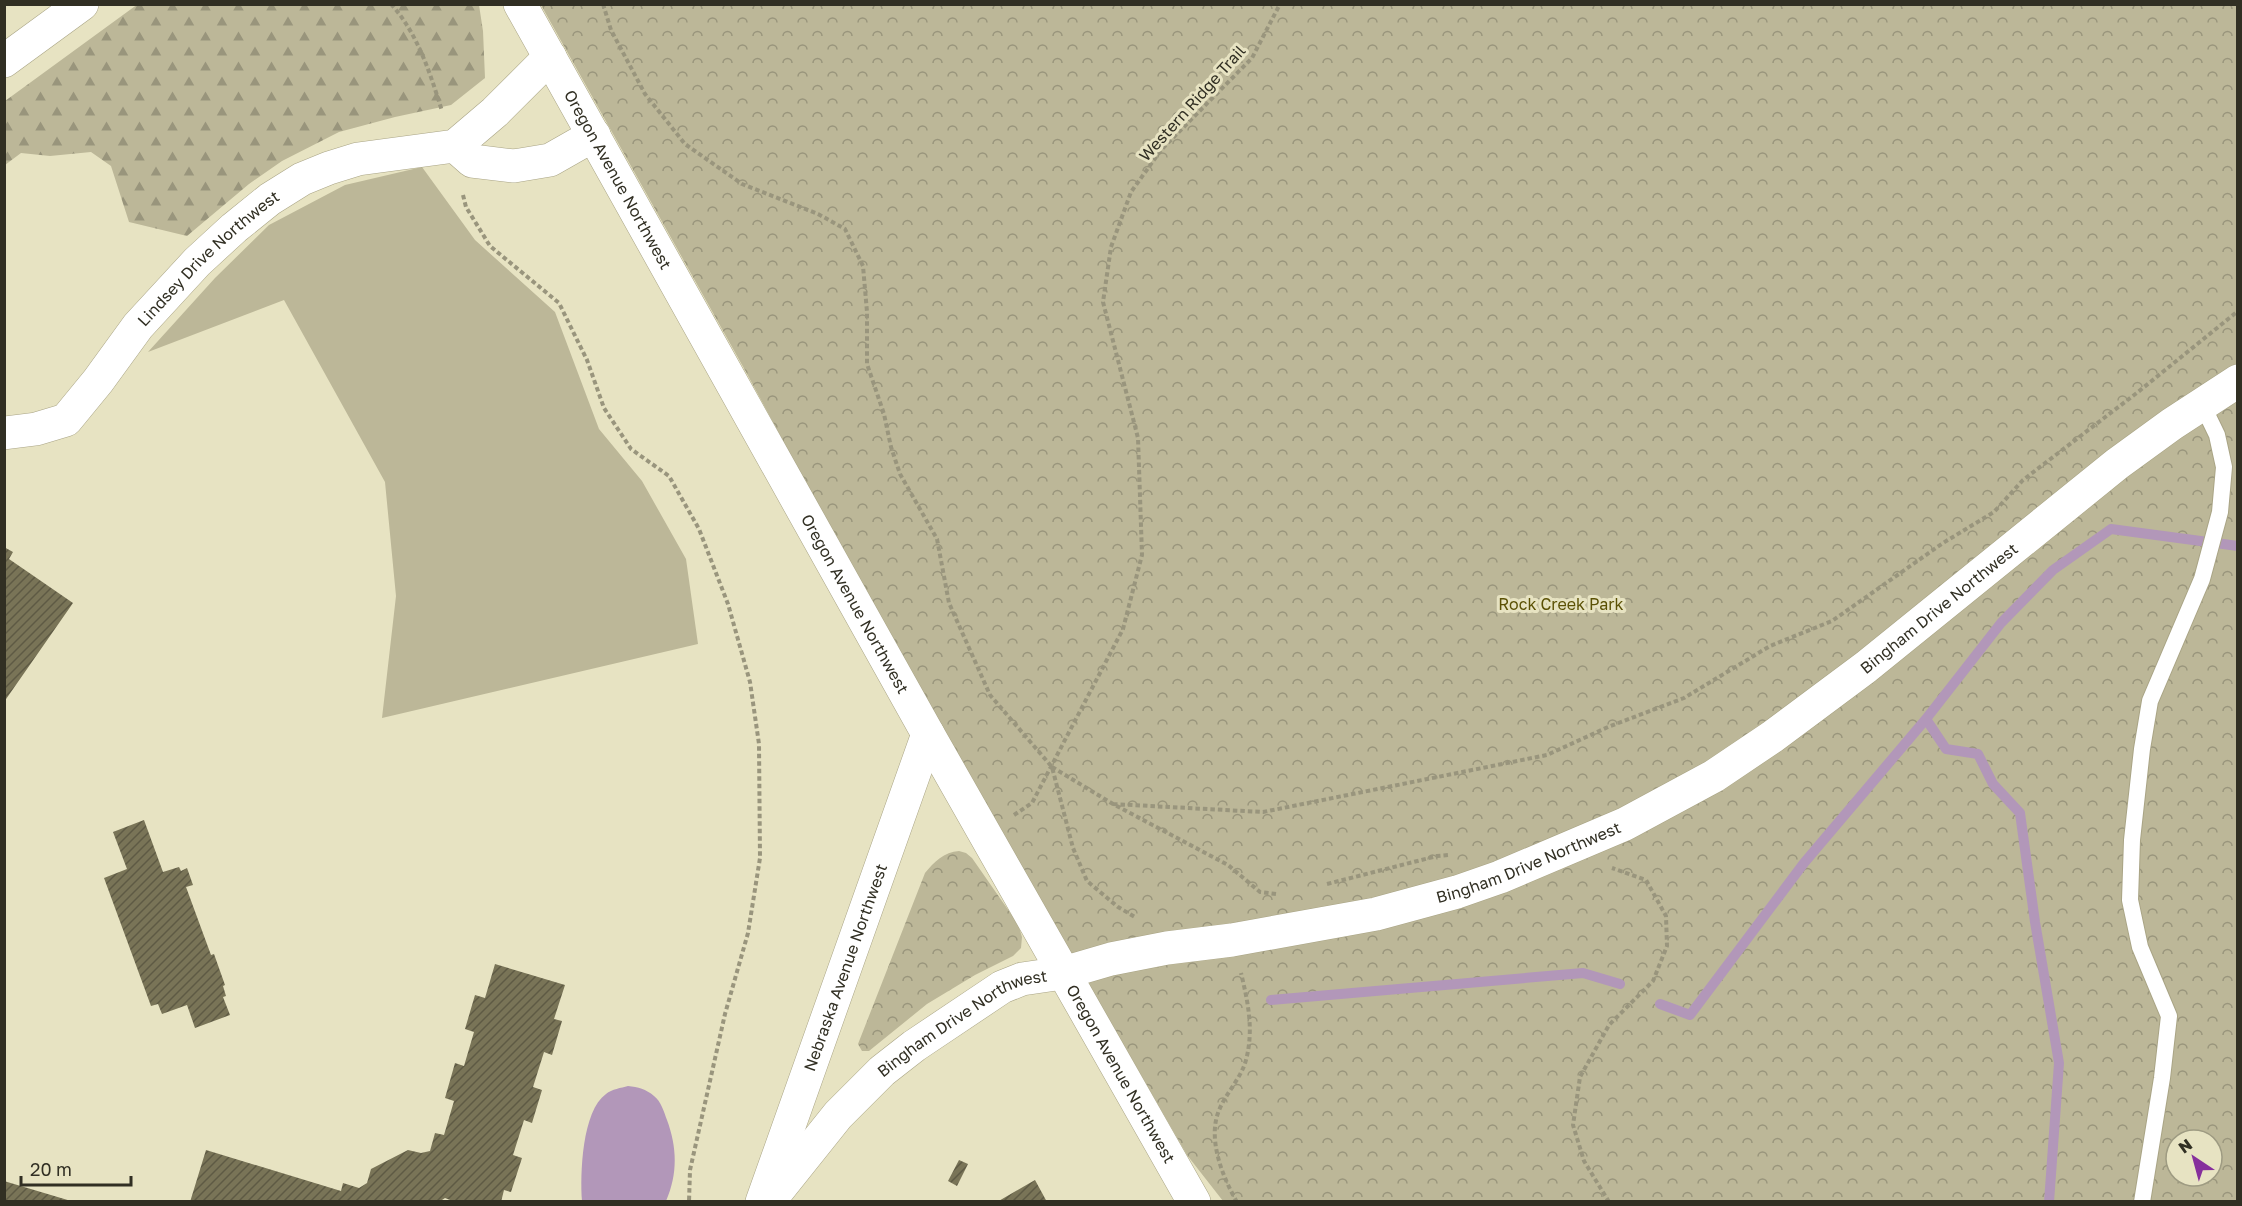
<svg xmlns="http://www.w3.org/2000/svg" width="2242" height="1206" font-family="'Golos Text',sans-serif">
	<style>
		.grass { fill: #bcb798 }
		.forest { fill: url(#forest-firs) }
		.park { fill: url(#park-crowns); fill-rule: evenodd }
		.water { fill: #b297b9 }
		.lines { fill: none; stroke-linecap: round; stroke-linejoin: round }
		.stream { stroke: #b297b9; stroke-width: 10 }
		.building { fill: url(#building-hatch) }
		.lane-casing { stroke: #a9a485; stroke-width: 18 }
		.street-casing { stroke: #a9a485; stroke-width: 34 }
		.secondary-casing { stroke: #a9a485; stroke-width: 34 }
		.path { stroke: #99957d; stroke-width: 4; stroke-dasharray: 4.5 3; stroke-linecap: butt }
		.lane { stroke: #fff; stroke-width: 16 }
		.street { stroke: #fff; stroke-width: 33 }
		.secondary { stroke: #fff; stroke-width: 33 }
		.labels { text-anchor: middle; stroke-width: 6; stroke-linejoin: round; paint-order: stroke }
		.street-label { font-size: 16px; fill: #312f23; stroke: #e7e3c2 }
		.park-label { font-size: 16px; fill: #5b5105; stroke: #e7e3c2 }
	</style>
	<defs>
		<pattern id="forest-firs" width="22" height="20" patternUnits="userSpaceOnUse" patternTransform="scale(1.5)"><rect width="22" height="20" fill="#bcb798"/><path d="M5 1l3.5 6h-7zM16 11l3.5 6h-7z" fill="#99957c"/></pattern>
		<pattern id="park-crowns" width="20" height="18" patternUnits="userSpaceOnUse" patternTransform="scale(1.5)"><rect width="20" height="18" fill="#bcb798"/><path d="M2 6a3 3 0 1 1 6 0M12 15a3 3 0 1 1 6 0" fill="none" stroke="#99957c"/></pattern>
		<pattern id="building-hatch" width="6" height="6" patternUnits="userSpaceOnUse" patternTransform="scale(1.5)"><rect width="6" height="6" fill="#797457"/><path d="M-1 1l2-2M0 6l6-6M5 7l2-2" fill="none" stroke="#5e5a44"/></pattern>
	</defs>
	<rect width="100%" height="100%" fill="#e7e3c2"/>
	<path class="grass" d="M 422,167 L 475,240 L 555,312 L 599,429 L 642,481 L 686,559 L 698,644 L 382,718 L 396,596 L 385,482 L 284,300 L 148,352 L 215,278 L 269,225 L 345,185 Z"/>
	<path class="forest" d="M 138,4 L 479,5 L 483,31 L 485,78 L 451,105 L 395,117 L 339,132 L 282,161 L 249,184 L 187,236 L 129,222 L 111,166 L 91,152 L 50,156 L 21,153 L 5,165 L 5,101 Z"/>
	<path class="park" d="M 541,5 L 2237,5 L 2237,1201 L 1223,1201 L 1187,1155 L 879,619 L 746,372 ZM 2176,1140 L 2212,1140 L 2212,1176 L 2176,1176 Z
		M 959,851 L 966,853 L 972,858 L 1018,924 L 1022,937 L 1021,948 L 1013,956 L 975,975 L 927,1004 L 869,1051 L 862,1051 L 858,1044 L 925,873 C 934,862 944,852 959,851 Z"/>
	<path class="water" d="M 628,1086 C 638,1087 646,1089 654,1096 C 661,1101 664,1112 667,1120 C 677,1147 678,1174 666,1201 L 582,1201 C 580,1174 582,1111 606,1094 C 612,1089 621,1088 628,1086 Z"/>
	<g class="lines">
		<path class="stream" d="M 1926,719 L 1946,749 L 1978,754 L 1993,784 L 2020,813 L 2035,922 L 2059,1063 L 2049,1202
			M 1271,1000 L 1583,973 L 1620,984
			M 1660,1004 L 1690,1015 L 1804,863 L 1926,719 L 2001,623 L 2053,570 L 2111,529 L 2238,546"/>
	</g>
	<path class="building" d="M 4,547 L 13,552 L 9,559 L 73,603 L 4,702 Z
		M 144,820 L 163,872 L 179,867 L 181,871 L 187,868 L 193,885 L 186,887 L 211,955 L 214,954 L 225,985 L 223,986 L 226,996 L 223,997 L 230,1015 L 195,1028 L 187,1005 L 162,1014 L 158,1004 L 151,1006 L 104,878 L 127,869 L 113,832 Z
		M 495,964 L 565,985 L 554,1019 L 562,1021 L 552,1055 L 544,1052 L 533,1087 L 542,1090 L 532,1123 L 524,1120 L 513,1155 L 522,1158 L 511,1192 L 504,1190 L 501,1202 L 455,1202 L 445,1198 L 439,1202 L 190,1202 L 206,1150 L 341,1191 L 343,1183 L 359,1188 L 367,1183 L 371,1169 L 408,1150 L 421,1153 L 430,1151 L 435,1133 L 444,1135 L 454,1101 L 445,1098 L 455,1063 L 464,1066 L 474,1032 L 465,1029 L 475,995 L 485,998 Z
		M 959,1160 L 968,1164 L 957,1186 L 948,1181 Z
		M 1035,1180 L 1047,1202 L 997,1202 Z
		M 4,1181 L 71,1201 L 71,1202 L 4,1202 Z"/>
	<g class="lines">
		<defs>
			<path id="lane" d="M 2142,1202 L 2162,1078 L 2169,1016 L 2140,947 L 2130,900 L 2132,840 L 2142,749 L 2150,701 L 2202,579 L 2220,512 L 2224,467 L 2217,435 L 2202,404"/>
			<g id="street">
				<path d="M 4,61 L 82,4"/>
				<path d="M 455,146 L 472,161 L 514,166 L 550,160 L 594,135"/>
				<path id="s1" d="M 4,433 L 36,429 L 66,420 L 98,381 L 138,326 L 197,262 L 234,228 L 270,199 L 302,179 L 329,168 L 358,159 L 455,146 L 495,112 L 550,57"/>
				<path id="s2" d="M 1063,973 L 1111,959 L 1167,948 L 1232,940 L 1376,914 L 1457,892 L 1500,877 L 1625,824 L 1714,776 L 1772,737 L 1866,667 L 2117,464 L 2172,424 L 2238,381"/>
			</g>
			<g id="secondary">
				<path id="s3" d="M 520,4 L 928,734 L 1194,1202"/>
				<path id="s4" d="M 770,1200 L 838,1115 L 882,1071 L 914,1046 L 1002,987 L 1022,979 L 1063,973"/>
				<path id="s5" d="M 762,1202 L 928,734"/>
			</g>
		</defs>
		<use href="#lane" class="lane-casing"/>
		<use href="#street" class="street-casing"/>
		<use href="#secondary" class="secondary-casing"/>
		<path class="path" d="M 391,4 C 418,34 430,73 442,111
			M 603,4 L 611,30 L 645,94 L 685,144 L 742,184 L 818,214 L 845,229 L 863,266 L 867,312 L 867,364 L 884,414 L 891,447 L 900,474 L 937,539 L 949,603 L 990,695 L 1052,767 L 1073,848 L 1087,881 L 1118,907 L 1135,917
			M 463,195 L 466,207 L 490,246 L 559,303 L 587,360 L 604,408 L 631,449 L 669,476 L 699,529 L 728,604 L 750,682 L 759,744 L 760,858 L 748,933 L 725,1014 L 690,1170 L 689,1202
			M 1052,767 L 1113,804 L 1228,865 L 1260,892 L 1276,894
			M 1113,804 L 1263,812 L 1547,755 L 1608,727 L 1684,698 L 1770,646 L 1832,621 L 1943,543 L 1994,512 L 2023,480 L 2138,392 L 2238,311
			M 1014,815 L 1032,803 L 1123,629 L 1142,555 L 1138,438 L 1103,302 L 1111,247 L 1131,192 L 1161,150 L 1252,58 L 1280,4
			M 1327,884 L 1437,856 L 1448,855
			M 1237,1202 C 1223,1178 1208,1141 1218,1113 C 1224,1095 1241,1079 1246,1060 C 1254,1030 1248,1002 1241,973
			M 1609,1202 L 1584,1161 L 1573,1125 L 1580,1077 L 1609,1025 L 1653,981 L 1667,946 L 1666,916 L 1646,880 L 1612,868"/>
		<use href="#lane" class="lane"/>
		<use href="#street" class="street"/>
		<use href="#secondary" class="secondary"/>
	</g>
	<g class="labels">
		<g class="street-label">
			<text transform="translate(1192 103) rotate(-48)" y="6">Western Ridge Trail</text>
			<text dy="6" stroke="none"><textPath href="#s3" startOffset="201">Oregon Avenue Northwest</textPath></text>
			<text dy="6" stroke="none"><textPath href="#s1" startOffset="280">Lindsey Drive Northwest</textPath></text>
			<text dy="6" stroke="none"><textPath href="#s3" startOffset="687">Oregon Avenue Northwest</textPath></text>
			<text dy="6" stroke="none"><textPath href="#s2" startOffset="966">Bingham Drive Northwest</textPath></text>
			<text dy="6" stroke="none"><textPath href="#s2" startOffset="480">Bingham Drive Northwest</textPath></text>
			<text dy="6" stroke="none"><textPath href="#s5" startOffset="249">Nebraska Avenue Northwest</textPath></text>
			<text dy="6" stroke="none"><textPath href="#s4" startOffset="266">Bingham Drive Northwest</textPath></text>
			<text dy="6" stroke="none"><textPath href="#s3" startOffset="1227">Oregon Avenue Northwest</textPath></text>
		</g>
		<g class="park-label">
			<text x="1561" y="610">Rock Creek Park</text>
		</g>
	</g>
	<rect width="2242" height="1206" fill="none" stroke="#312f23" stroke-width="12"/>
	<g transform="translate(2194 1158) rotate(324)"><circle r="28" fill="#e7e3c2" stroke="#9e9b82" stroke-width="1.5"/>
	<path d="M0-4.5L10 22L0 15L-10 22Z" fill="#862f9c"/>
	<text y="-9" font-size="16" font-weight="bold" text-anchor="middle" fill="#312f23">N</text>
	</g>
	<path d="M21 1176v9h110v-9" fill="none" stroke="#312f23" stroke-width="3"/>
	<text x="30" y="1176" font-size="18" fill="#312f23" stroke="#e7e3c2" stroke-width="4.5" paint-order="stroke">20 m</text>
</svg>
